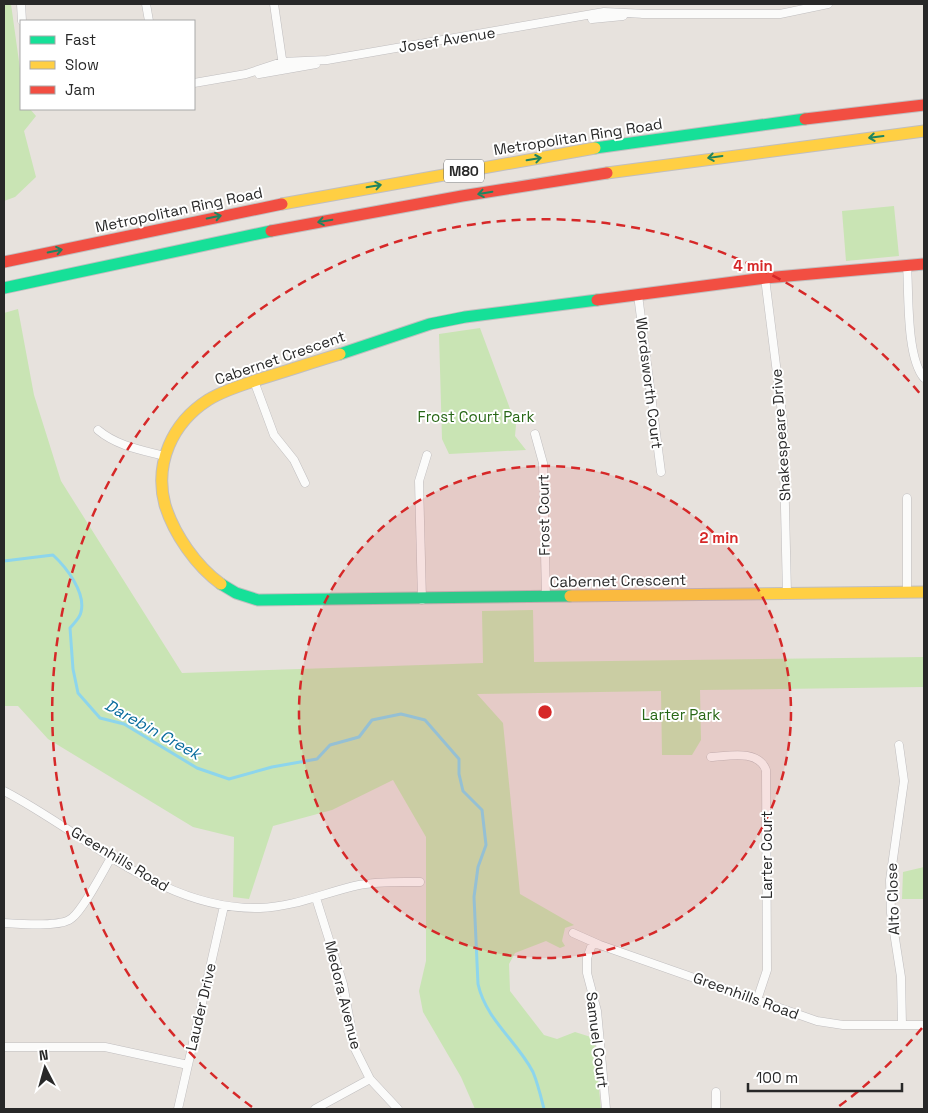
<svg xmlns="http://www.w3.org/2000/svg" width="928" height="1113" font-family="'Space Grotesk',sans-serif">
	<style>
		.green { fill: #c9e4b4 }
		.lines { fill: none; stroke-linecap: round; stroke-linejoin: round }
		.stream { stroke: #8dd5ec; stroke-width: 3 }
		.street-casing { stroke: #c0bebf; stroke-width: 9 }
		.fast-casing { stroke: #c0bebf; stroke-width: 13 }
		.slow-casing { stroke: #c0bebf; stroke-width: 13 }
		.jam-casing { stroke: #c0bebf; stroke-width: 13 }
		.street { stroke: #fbfbfa; stroke-width: 8 }
		.fast { stroke: #16e098; stroke-width: 11 }
		.slow { stroke: #ffcf43; stroke-width: 11 }
		.jam { stroke: #f24e42; stroke-width: 11 }
		.oneway { stroke: #1f8460 }
		.ring { fill: none; stroke: #d62828; stroke-width: 2.5; stroke-dasharray: 9 6 }
		.labels { text-anchor: middle; stroke-width: 4; stroke-linejoin: round; paint-order: stroke }
		.shield { fill: #fff; stroke: #686868; stroke-width: 1 }
		.shield-label { font-size: 14px; font-weight: bold; fill: #282828 }
		.street-label { font-size: 15px; fill: #282828; stroke: #fff }
		.park-label { font-size: 15px; fill: #286716; stroke: #fff }
		.water-label { font-size: 16px; font-style: italic; fill: #086b9c; stroke: #fff }
		.centre { fill: #d62828; stroke: #fff; stroke-width: 2.5 }
		.ring-label { font-size: 15px; text-anchor: middle; font-weight: bold; fill: #d62828; stroke: #fff; stroke-width: 4; stroke-linejoin: round; paint-order: stroke }
	</style>
	<rect width="100%" height="100%" fill="#e7e2dd"/>
	<path class="green" d="M 4,4 L 11,4 L 21,76 L 21,109 L 30,109 L 36,116 L 24,131 L 36,177 L 15,197 L 4,201 Z
		M 894,206 L 899,256 L 846,261 L 842,211 Z
		M 18,309 L 34,395 L 61,481 L 182,673 L 483,663 L 482,611 L 533,610 L 534,662 L 924,657 L 924,687 L 700,690 L 701,740 L 692,755 L 662,755 L 661,691 L 477,694 L 503,723 L 520,894 L 574,925 L 565,928 L 562,941 L 565,946 L 560,948 L 546,941 L 515,953 L 509,964 L 510,991 L 544,1035 L 557,1039 L 575,1032 L 594,1038 L 601,1109 L 475,1109 L 461,1077 L 423,1012 L 419,991 L 426,961 L 426,837 L 393,780 L 332,810 L 273,826 L 249,899 L 233,897 L 234,837 L 193,827 L 48,739 L 18,706 L 4,706 L 4,313 Z
		M 480,328 L 516,425 L 515,436 L 526,450 L 449,454 L 442,439 L 439,334 Z
		M 924,867 L 924,899 L 902,899 L 903,872 Z"/>
	<g class="lines">
		<path class="stream" d="M 4,561 L 53,555 C 67,568 86,593 81,612 C 80,618 74,623 70,628 L 73,669 L 78,693 L 100,718 L 124,724 L 197,768 L 229,779 L 272,767 L 317,759 L 330,745 L 359,737 L 372,720 L 401,714 L 425,720 L 459,759 L 459,774 L 463,791 L 482,810 L 486,845 L 478,867 L 474,897 L 478,984 C 486,1020 517,1041 533,1072 C 538,1084 541,1097 544,1109"/>
		<defs>
			<path id="street" d="M 21,4 L 22,21
				M 146,4 L 149,21
				M 274,4 L 283,66
				M 642,14 L 780,14 L 828,4
				M 592,19 L 623,16
				M 259,74 L 316,64
				M 194,83 L 246,74 L 282,62 L 327,60 L 604,12 L 646,14
				M 907,265 C 909,293 906,357 924,378
				M 765,278 L 783,421 L 787,594
				M 638,295 L 661,472
				M 254,381 L 274,435 L 294,460 L 305,483
				M 98,430 C 117,446 141,450 164,456
				M 535,434 L 543,463 L 546,597
				M 907,498 L 907,592
				M 422,600 L 419,481 L 427,455
				M 899,745 L 904,781 L 890,880 L 891,913 L 901,977 L 902,1025
				M 711,757 C 729,756 758,749 766,770 L 767,970 L 757,1000
				M 4,791 C 85,833 163,911 260,908 C 295,907 326,892 359,885 C 379,881 400,882 420,882
				M 316,898 L 343,984 L 355,1049 L 370,1079 L 398,1109
				M 4,923 C 20,924 56,927 69,920 C 81,915 104,869 112,856
				M 573,933 L 600,945 L 817,1021 L 843,1025 L 924,1025
				M 593,942 L 587,958 L 587,973 L 597,1011 L 606,1109
				M 4,1047 L 105,1047 L 188,1065
				M 716,1092 L 716,1109
				M 178,1109 L 224,906
				M 315,1109 L 370,1079"/>
			<path id="fast" d="M 595,148 L 805,119
				M 4,288 L 271,231
				M 340,354 L 430,324 L 465,317 L 597,300
				M 221,584 L 236,593 L 258,600 L 570,596"/>
			<path id="slow" d="M 607,173 L 924,131
				M 282,204 L 595,148
				M 221,584 C 196,566 174,534 165,505 C 154,464 172,423 208,400 C 224,390 242,385 260,379 C 287,371 313,362 340,354
				M 570,596 L 924,592"/>
			<path id="jam" d="M 805,119 L 924,105
				M 271,231 L 462,196 L 607,173
				M 4,262 L 282,204
				M 597,300 L 765,278 L 924,264"/>
		</defs>
		<use href="#street" class="street-casing"/>
		<use href="#fast" class="fast-casing"/>
		<use href="#slow" class="slow-casing"/>
		<use href="#jam" class="jam-casing"/>
		<use href="#street" class="street"/>
		<use href="#fast" class="fast"/>
		<use href="#slow" class="slow"/>
		<use href="#jam" class="jam"/>
	</g>
	<defs><path id="oneway-shaft" d="M-6 0H5M1.5-3L5.5 0L1.5 3" fill="none" stroke-width="1.6" stroke-linecap="round" stroke-linejoin="round" transform="scale(1.25)"/></defs>
	<g class="oneway">
		<use href="#oneway-shaft" transform="translate(876 137) rotate(173)"/>
		<use href="#oneway-shaft" transform="translate(715 157) rotate(172)"/>
		<use href="#oneway-shaft" transform="translate(534 159) rotate(-9)"/>
		<use href="#oneway-shaft" transform="translate(374 186) rotate(-10)"/>
		<use href="#oneway-shaft" transform="translate(485 193) rotate(170)"/>
		<use href="#oneway-shaft" transform="translate(214 217) rotate(-12)"/>
		<use href="#oneway-shaft" transform="translate(325 221) rotate(170)"/>
		<use href="#oneway-shaft" transform="translate(55 251) rotate(-12)"/>
	</g>
	<circle cx="545" cy="712" r="246" fill="#d62828" fill-opacity=".12"/>
	<g class="ring">
		<circle cx="545" cy="712" r="246"/>
		<path d="M922 1028A492 492 0 0 1 838 1107M252 1107A492 492 0 1 1 922 396"/>
	</g>
	<g class="labels">
		<rect class="shield" x="444" y="159.5" width="40" height="23" rx="4"/>
		<g class="shield-label">
			<text x="464" y="176">M80</text>
		</g>
		<g class="street-label">
			<text transform="translate(447 40) rotate(-9)" y="5">Josef Avenue</text>
			<text transform="translate(578 137) rotate(-9)" y="5">Metropolitan Ring Road</text>
			<text transform="translate(179 210) rotate(-12)" y="5">Metropolitan Ring Road</text>
			<text transform="translate(280 358) rotate(-19)" y="5">Cabernet Crescent</text>
			<text transform="translate(649 383) rotate(83)" y="5">Wordsworth Court</text>
			<text transform="translate(781 435) rotate(-94)" y="5">Shakespeare Drive</text>
			<text transform="translate(544 515) rotate(-91)" y="5">Frost Court</text>
			<text transform="translate(618 581) rotate(-1)" y="5">Cabernet Crescent</text>
			<text transform="translate(767 855) rotate(-90)" y="5">Larter Court</text>
			<text transform="translate(120 859) rotate(31)" y="5">Greenhills Road</text>
			<text transform="translate(893 899) rotate(-92)" y="5">Alto Close</text>
			<text transform="translate(343 995) rotate(76)" y="5">Medora Avenue</text>
			<text transform="translate(746 996) rotate(20)" y="5">Greenhills Road</text>
			<text transform="translate(201 1007) rotate(-77)" y="5">Lauder Drive</text>
			<text transform="translate(597 1040) rotate(83)" y="5">Samuel Court</text>
		</g>
		<g class="park-label">
			<text x="476" y="422">Frost Court Park</text>
			<text x="681" y="720">Larter Park</text>
		</g>
		<g class="water-label">
			<text transform="translate(153 729) rotate(29)" y="6">Darebin Creek</text>
		</g>
	</g>
	<circle cx="545" cy="712" r="8" class="centre"/>
	<g class="ring-label">
		<text x="753" y="271">4 min</text>
		<text x="719" y="543">2 min</text>
	</g>
	<rect width="928" height="1113" fill="none" stroke="#282828" stroke-width="10"/>
	<rect x="20" y="20" width="175" height="90" fill="#ffffff" stroke="#a9a9a9"/>
	<rect x="30" y="36" width="25" height="8" fill="#16e098" stroke="#a9a9a9"/>
	<text x="65" y="45" font-size="15" fill="#282828">Fast</text>
	<rect x="30" y="61" width="25" height="8" fill="#ffcf43" stroke="#a9a9a9"/>
	<text x="65" y="70" font-size="15" fill="#282828">Slow</text>
	<rect x="30" y="86" width="25" height="8" fill="#f24e42" stroke="#a9a9a9"/>
	<text x="65" y="95" font-size="15" fill="#282828">Jam</text>
	<g transform="translate(45 1068) rotate(354)" stroke="#ffffff" stroke-width="4" paint-order="stroke">
	<path d="M0-4L9 19L0 12L-9 19Z" fill="#282828"/>
	<text y="-8" font-size="14" font-weight="bold" text-anchor="middle" fill="#282828">N</text>
	</g>
	<path d="M748 1083v8h154v-8" fill="none" stroke="#282828" stroke-width="2.5"/>
	<text x="756" y="1083" font-size="15" fill="#282828" stroke="#ffffff" stroke-width="4" paint-order="stroke">100 m</text>
</svg>
